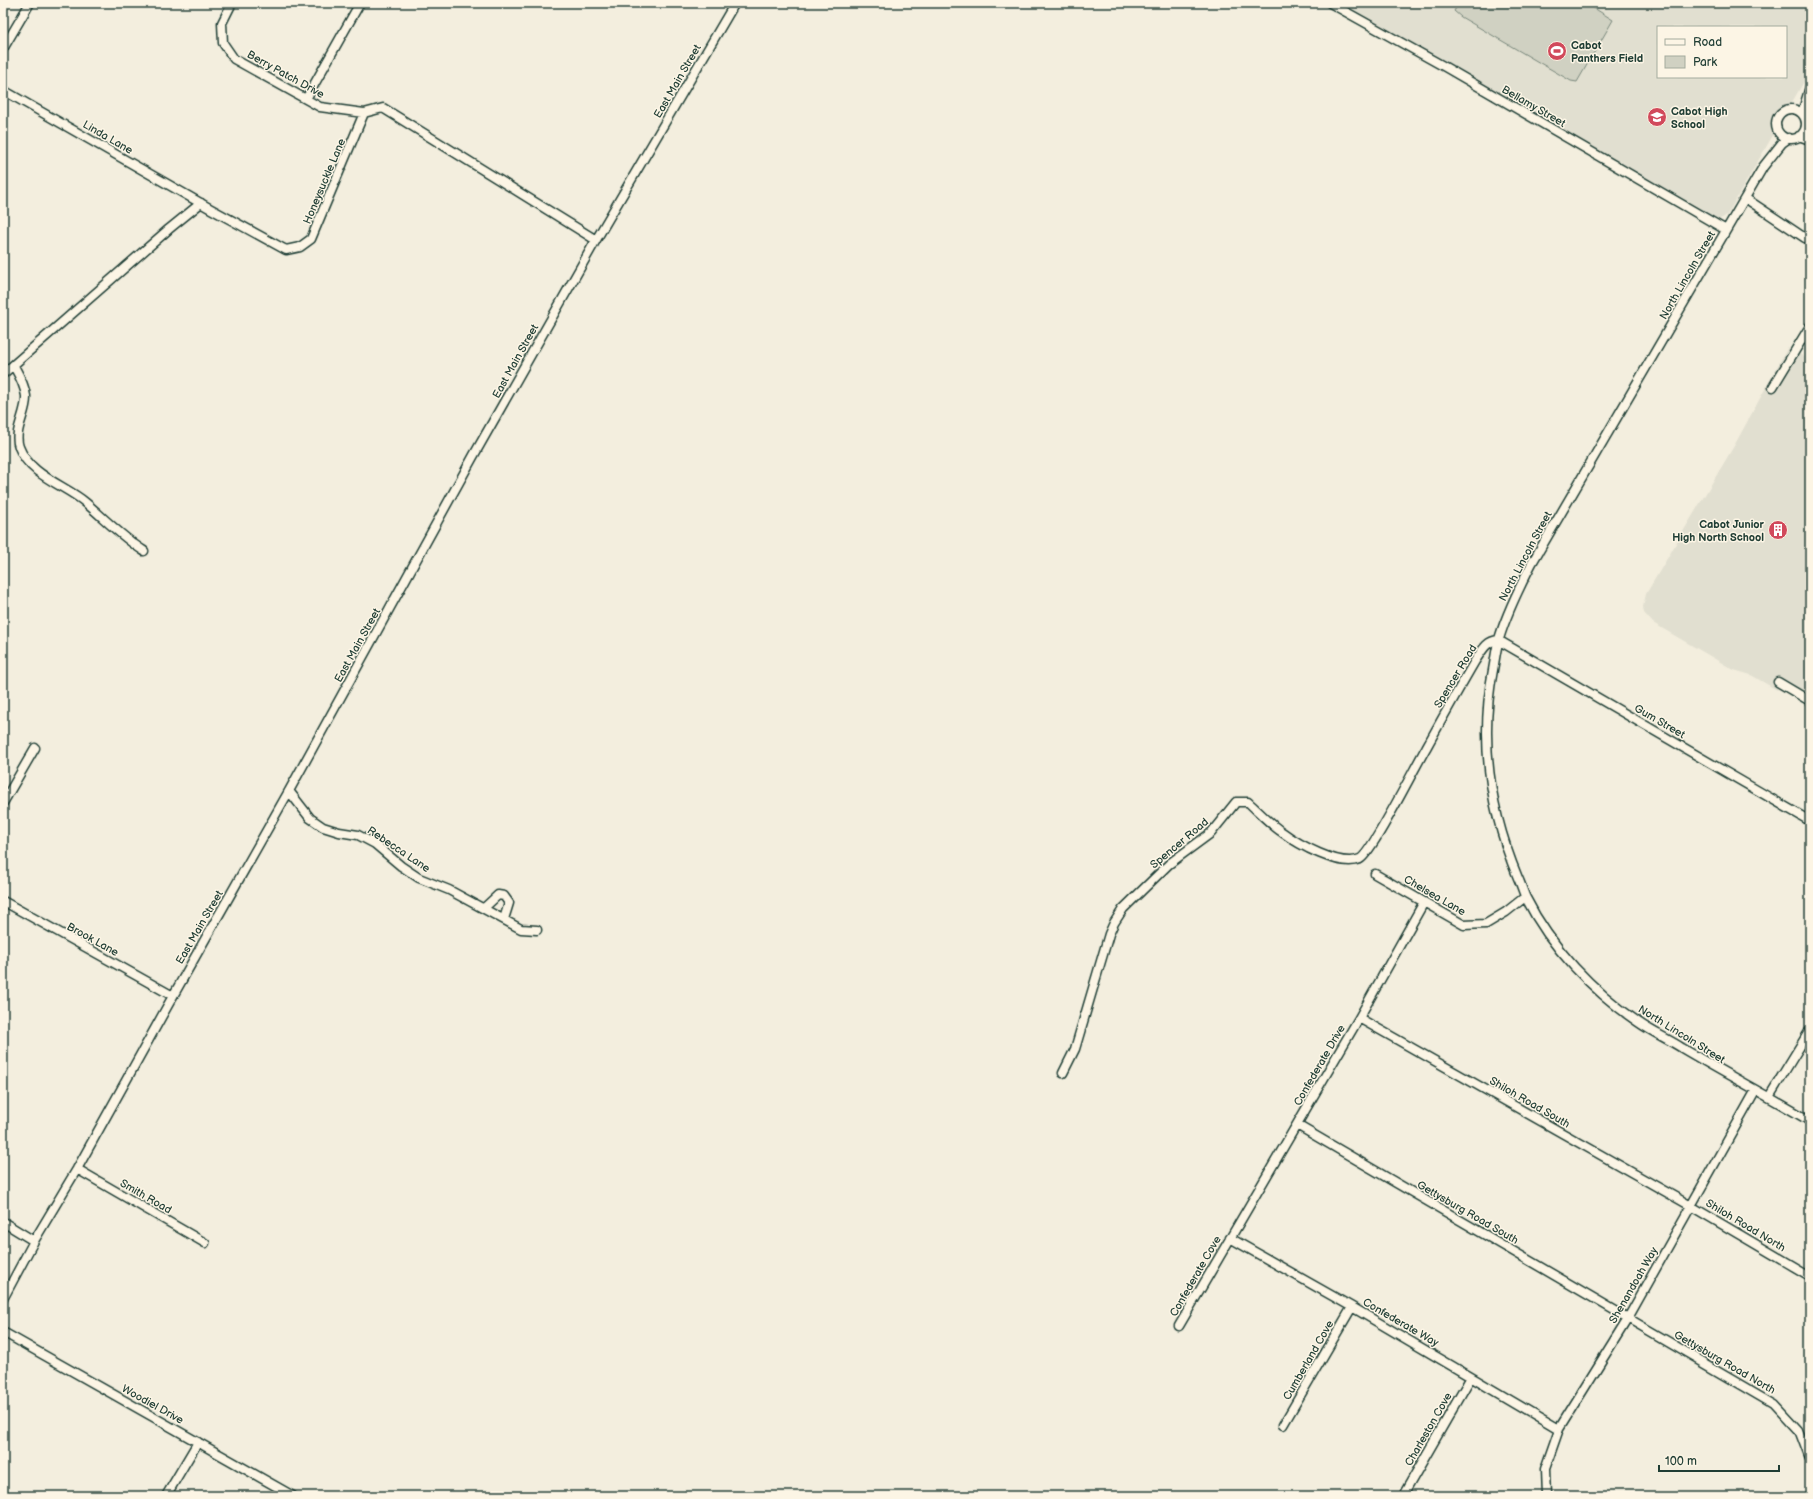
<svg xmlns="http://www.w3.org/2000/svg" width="1813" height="1499" font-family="'Balsamiq Sans',sans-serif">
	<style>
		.built { fill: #e1dfd0; fill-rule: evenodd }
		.green { fill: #d0d1c2; stroke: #78877b }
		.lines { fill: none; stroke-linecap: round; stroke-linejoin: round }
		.minor-casing { stroke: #1f3d34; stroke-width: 11 }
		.minor { stroke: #fcf5e5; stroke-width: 8 }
		.labels { text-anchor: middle; stroke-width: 3; stroke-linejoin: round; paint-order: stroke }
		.poi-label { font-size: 11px; font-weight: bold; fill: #1f3d34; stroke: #fcf5e5; text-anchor: start }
		.street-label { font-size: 11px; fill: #1f3d34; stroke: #fcf5e5 }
	</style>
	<rect width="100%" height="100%" fill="#f3eede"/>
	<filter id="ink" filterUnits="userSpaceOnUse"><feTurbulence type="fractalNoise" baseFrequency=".025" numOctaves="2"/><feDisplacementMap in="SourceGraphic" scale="8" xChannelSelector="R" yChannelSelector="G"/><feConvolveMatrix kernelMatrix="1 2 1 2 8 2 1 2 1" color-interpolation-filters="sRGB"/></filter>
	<g filter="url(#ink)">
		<path class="built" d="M 1335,3 L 1810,3 L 1810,71 L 1727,215 L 1717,221 ZM 1658,27 L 1786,27 L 1786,77 L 1658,77 Z
			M 1788,347 L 1806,358 L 1810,352 L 1810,695 L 1783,680 L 1777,690 L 1751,675 L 1734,670 L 1653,623 L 1644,613 L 1643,607 L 1646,594 L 1734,446 Z"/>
		<path class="green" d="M 1459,3 L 1586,3 L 1613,20 L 1577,82 L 1571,81 L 1461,17 L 1454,11 Z"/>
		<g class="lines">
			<defs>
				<path id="minor" d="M 232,3 L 222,23 L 223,43 L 234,59 L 320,107 L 364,113
					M 1330,3 L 1445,67 L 1726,230
					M 3,49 L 30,3
					M 3,90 L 211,209 L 286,250 L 300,247 L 311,239 L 364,113 L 383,108 L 596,240
					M 306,99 L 360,3
					M1776 124a15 15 0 1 1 30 0a15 15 0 1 1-30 0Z
					M 1802,113 L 1810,87
					M 1799,136 L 1810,140
					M 1789,138 L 1782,143 L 1763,167 L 1532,563 C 1519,588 1507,612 1499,639 C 1496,649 1495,660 1493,670 C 1479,742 1490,811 1518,878 C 1521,884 1523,892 1526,898 C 1551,948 1593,991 1638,1022 C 1652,1032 1668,1039 1682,1048 C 1724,1073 1768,1096 1810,1121
					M 1745,198 L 1805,238
					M 14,366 C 19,375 25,386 26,396 C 27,413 13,430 19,447 C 30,476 65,485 86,503 C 106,520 122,537 144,551
					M 3,374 L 169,229 L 201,203
					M 1773,387 L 1810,326
					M 1778,682 L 1810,701
					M 289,791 L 310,818 L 323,827 L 339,832 L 358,835 L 375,844 L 401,866 L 419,878 L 449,890 L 521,929 L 537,930
					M 3,803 L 35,748
					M 1375,874 L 1464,925 L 1486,924 L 1506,912 L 1525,897
					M 3,901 L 173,996
					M 484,908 L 498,895 L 504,896 L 509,903 L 504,919
					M 1359,1018 L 1691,1206 L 1810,1276
					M 1063,1073 L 1075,1049 L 1109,934 L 1114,923 L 1123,909 L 1169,864 L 1211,833 L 1236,802 L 1248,802 C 1259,812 1270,824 1282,832 C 1298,844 1340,868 1360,859 C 1372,853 1416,765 1426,748 C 1442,719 1458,690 1475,661 C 1482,651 1486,641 1498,640 L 1810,821
					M 1769,1097 L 1810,1030
					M 1297,1125 L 1775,1404 L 1799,1430 L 1810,1459
					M 77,1169 L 205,1243
					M 3,1222 L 34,1241
					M 1230,1238 L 1352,1307 L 1559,1429
					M 3,1299 L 34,1241 L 77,1169 L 173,996 L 289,791 L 474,455 L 596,240 L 735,3
					M 1179,1326 L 1359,1018 L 1424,902
					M 3,1332 L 293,1496
					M 1283,1425 L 1352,1307
					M 1405,1492 L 1471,1377
					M 166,1496 L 198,1442
					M 1546,1496 L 1545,1469 L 1559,1429 L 1628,1318 L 1756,1090"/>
			</defs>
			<use href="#minor" class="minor-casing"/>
			<use href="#minor" class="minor"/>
		</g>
	</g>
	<defs>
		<symbol id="stadium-disc" viewBox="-11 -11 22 22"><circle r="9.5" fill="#d1495b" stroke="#fcf5e5"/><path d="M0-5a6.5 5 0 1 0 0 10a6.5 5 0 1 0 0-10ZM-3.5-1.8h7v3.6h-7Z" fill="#fff"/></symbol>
		<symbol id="school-disc" viewBox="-11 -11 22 22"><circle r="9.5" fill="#d1495b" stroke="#fcf5e5"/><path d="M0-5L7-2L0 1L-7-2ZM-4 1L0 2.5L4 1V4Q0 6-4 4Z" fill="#fff"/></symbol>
		<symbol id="building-disc" viewBox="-11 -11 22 22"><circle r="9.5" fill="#d1495b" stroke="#fcf5e5"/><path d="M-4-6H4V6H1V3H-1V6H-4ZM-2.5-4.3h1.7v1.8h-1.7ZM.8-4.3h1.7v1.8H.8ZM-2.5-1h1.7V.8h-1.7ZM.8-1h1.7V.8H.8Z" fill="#fff"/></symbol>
	</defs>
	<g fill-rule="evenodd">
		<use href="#stadium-disc" x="1546" y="40" width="22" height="22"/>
		<use href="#school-disc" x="1646" y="106" width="22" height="22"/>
		<use href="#building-disc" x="1767" y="519" width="22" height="22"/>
	</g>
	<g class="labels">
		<g class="poi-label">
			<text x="1571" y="49">Cabot<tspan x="1571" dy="13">Panthers Field</tspan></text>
			<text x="1671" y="115">Cabot High<tspan x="1671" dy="13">School</tspan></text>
			<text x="1764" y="528" text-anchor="end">Cabot Junior<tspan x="1764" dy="13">High North School</tspan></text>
		</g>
		<g class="street-label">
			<text transform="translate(286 74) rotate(29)" y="4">Berry Patch Drive</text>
			<text transform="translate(677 81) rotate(-60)" y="4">East Main Street</text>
			<text transform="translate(1534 106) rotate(30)" y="4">Bellamy Street</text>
			<text transform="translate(108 137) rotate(30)" y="4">Linda Lane</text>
			<text transform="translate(324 181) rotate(-67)" y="4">Honeysuckle Lane</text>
			<text transform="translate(1687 275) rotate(-60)" y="4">North Lincoln Street</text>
			<text transform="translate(515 361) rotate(-61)" y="4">East Main Street</text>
			<text transform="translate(1525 556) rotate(-62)" y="4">North Lincoln Street</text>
			<text transform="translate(357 645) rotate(-61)" y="4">East Main Street</text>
			<text transform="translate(1455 676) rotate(-59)" y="4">Spencer Road</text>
			<text transform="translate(1660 721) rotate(30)" y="4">Gum Street</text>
			<text transform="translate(1179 843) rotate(-40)" y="4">Spencer Road</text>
			<text transform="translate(399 849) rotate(34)" y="4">Rebecca Lane</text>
			<text transform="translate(1435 895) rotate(30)" y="4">Chelsea Lane</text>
			<text transform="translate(199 927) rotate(-60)" y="4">East Main Street</text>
			<text transform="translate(93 939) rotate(29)" y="4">Brook Lane</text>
			<text transform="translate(1682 1034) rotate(32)" y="4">North Lincoln Street</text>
			<text transform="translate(1319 1065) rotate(-60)" y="4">Confederate Drive</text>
			<text transform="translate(1530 1102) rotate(30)" y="4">Shiloh Road South</text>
			<text transform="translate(146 1196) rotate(30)" y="4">Smith Road</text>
			<text transform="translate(1468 1212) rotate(30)" y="4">Gettysburg Road South</text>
			<text transform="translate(1746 1225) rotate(31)" y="4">Shiloh Road North</text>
			<text transform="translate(1195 1276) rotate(-60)" y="4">Confederate Cove</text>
			<text transform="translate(1633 1285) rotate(-60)" y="4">Shenandoah Way</text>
			<text transform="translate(1401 1322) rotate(30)" y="4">Confederate Way</text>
			<text transform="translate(1308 1360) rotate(-60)" y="4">Cumberland Cove</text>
			<text transform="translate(1725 1362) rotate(30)" y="4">Gettysburg Road North</text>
			<text transform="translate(153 1404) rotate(29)" y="4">Woodiel Drive</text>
			<text transform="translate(1428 1429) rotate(-60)" y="4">Charleston Cove</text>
		</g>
	</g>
	<rect width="1813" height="1499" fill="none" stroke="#fcf5e5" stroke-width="16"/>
	<rect x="8" y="8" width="1797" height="1483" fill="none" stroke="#1f3d34" stroke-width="1.5" filter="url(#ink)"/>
	<rect x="1657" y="26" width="130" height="52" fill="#fcf5e5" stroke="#a4ab9e"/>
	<rect x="1665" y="39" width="20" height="6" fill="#fcf5e5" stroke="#a4ab9e"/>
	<text x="1693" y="46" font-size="12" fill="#1f3d34">Road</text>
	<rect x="1665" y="56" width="20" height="12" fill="#d0d1c2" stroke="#a4ab9e"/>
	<text x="1693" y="66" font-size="12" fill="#1f3d34">Park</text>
	<path d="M1659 1465v6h120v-6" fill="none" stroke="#1f3d34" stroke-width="2"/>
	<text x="1665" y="1465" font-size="12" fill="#1f3d34" stroke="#fcf5e5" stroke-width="3" paint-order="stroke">100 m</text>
</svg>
